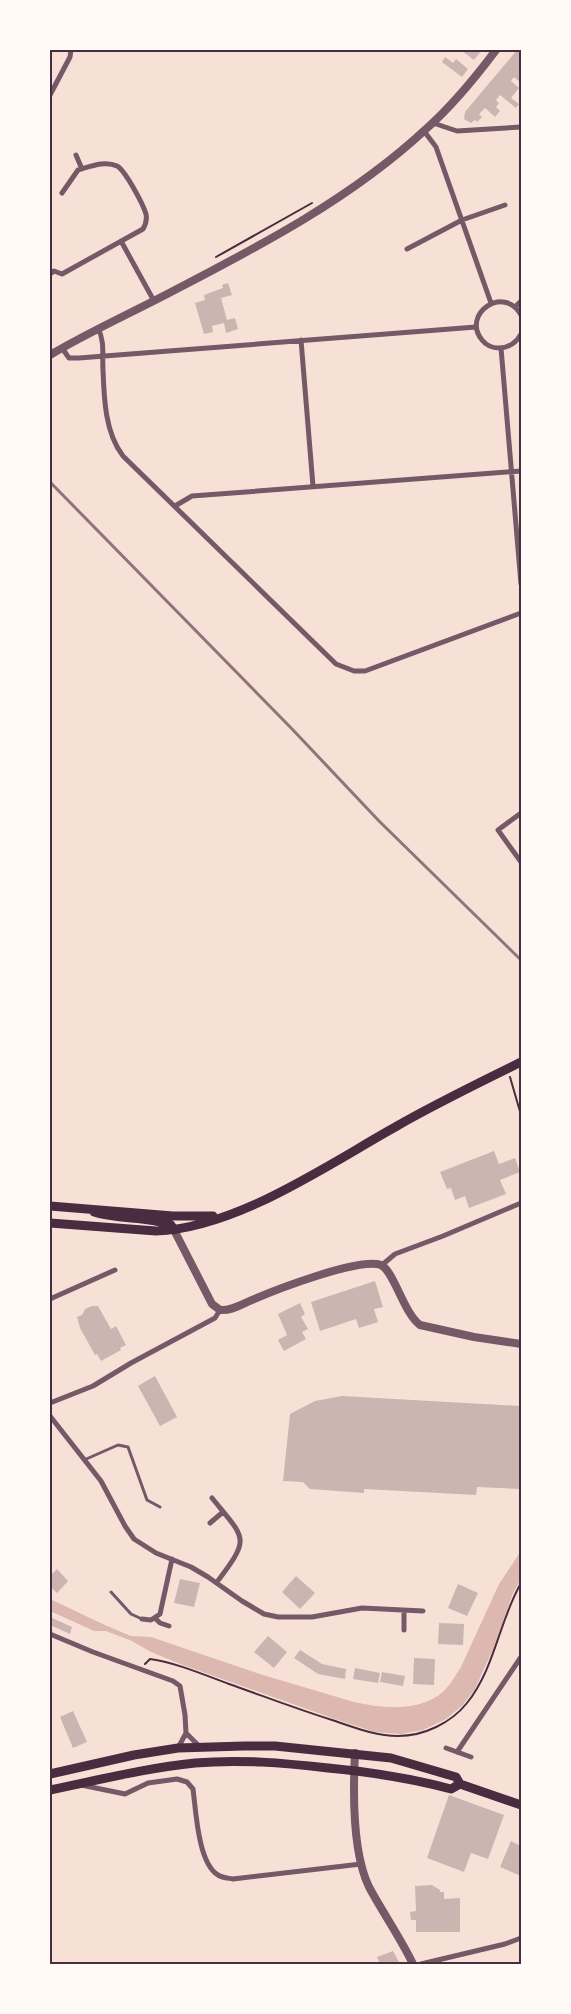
<svg xmlns="http://www.w3.org/2000/svg" width="571" height="2014" font-family="'Titillium Web',sans-serif">
	<style>
		.water { fill: #dcb8b0 }
		.building { fill: #ccb4b1 }
		.lines { fill: none; stroke-linecap: round; stroke-linejoin: round }
		.path { stroke: #4a2c40; stroke-width: 2 }
		.service { stroke: #755966; stroke-width: 3 }
		.minor { stroke: #755966; stroke-width: 5 }
		.tertiary { stroke: #755966; stroke-width: 8 }
		.secondary { stroke: #4a2c40; stroke-width: 9 }
		.rail { stroke: #8f747c; stroke-width: 3 }
		.neatline { fill: none; stroke: #4a2c40; stroke-width: 2 }
	</style>
	<rect width="100%" height="100%" fill="#f7e1d7"/>
	<path class="water" d="M 521,1551 L 521,1579 L 513,1593 L 493,1649 L 475,1689 L 463,1705 L 446,1719 L 423,1730 L 401,1734 L 375,1732 L 332,1718 L 183,1665 L 151,1652 L 132,1641 L 106,1631 L 94,1631 L 50,1611 L 50,1599 L 107,1626 L 131,1636 L 151,1637 L 263,1675 L 354,1702 C 382,1708 414,1712 439,1695 C 448,1689 455,1676 461,1667 L 499,1584 Z"/>
	<path class="building" d="M 461,50 L 482,50 L 474,60 Z
		M 517,50 L 521,50 L 521,83 L 514,77 L 511,81 L 519,88 L 511,98 L 519,104 L 516,108 L 500,95 L 496,100 L 499,103 L 496,107 L 500,111 L 495,117 L 485,108 L 479,114 L 482,117 L 477,122 L 475,120 L 471,123 L 464,119 L 465,112 Z
		M 445,57 L 453,63 L 456,59 L 468,69 L 462,77 L 442,62 Z
		M 228,283 L 232,295 L 221,298 L 227,320 L 235,318 L 238,329 L 226,333 L 224,323 L 212,326 L 213,332 L 204,334 L 195,303 L 205,300 L 204,295 L 223,288 L 222,285 Z
		M 494,1151 L 499,1164 L 515,1158 L 520,1172 L 500,1180 L 506,1194 L 469,1208 L 465,1196 L 455,1200 L 451,1188 L 447,1189 L 440,1172 Z
		M 375,1281 L 383,1307 L 374,1309 L 378,1322 L 359,1328 L 356,1319 L 320,1331 L 311,1302 Z
		M 300,1303 L 305,1314 L 301,1317 L 308,1329 L 302,1332 L 306,1339 L 284,1351 L 278,1340 L 287,1335 L 278,1314 Z
		M 92,1306 L 98,1306 L 111,1329 L 116,1326 L 126,1345 L 120,1348 L 121,1350 L 101,1361 L 97,1354 L 95,1355 L 80,1328 L 77,1317 L 82,1315 L 85,1309 Z
		M 155,1376 L 177,1417 L 160,1426 L 138,1386 Z
		M 342,1396 L 521,1406 L 521,1489 L 477,1487 L 476,1495 L 364,1489 L 364,1493 L 310,1489 L 303,1482 L 283,1481 L 290,1414 L 315,1401 Z
		M 57,1569 L 68,1581 L 57,1593 L 50,1586 L 50,1576 Z
		M 296,1576 L 315,1593 L 300,1609 L 282,1592 Z
		M 180,1579 L 200,1583 L 194,1607 L 174,1603 Z
		M 458,1584 L 478,1593 L 467,1616 L 448,1608 Z
		M 50,1617 L 72,1627 L 70,1634 L 50,1625 Z
		M 439,1623 L 464,1624 L 463,1645 L 438,1644 Z
		M 268,1636 L 287,1652 L 274,1668 L 254,1652 Z
		M 300,1650 L 322,1664 L 346,1669 L 345,1679 L 318,1674 L 294,1658 Z
		M 414,1658 L 435,1659 L 434,1685 L 413,1684 Z
		M 355,1668 L 380,1673 L 378,1683 L 353,1679 Z
		M 382,1672 L 405,1676 L 403,1686 L 380,1682 Z
		M 73,1711 L 87,1742 L 73,1748 L 60,1717 Z
		M 449,1795 L 504,1815 L 488,1859 L 471,1853 L 464,1872 L 427,1858 Z
		M 511,1841 L 521,1846 L 521,1876 L 500,1867 Z
		M 432,1885 L 440,1890 L 440,1892 L 444,1892 L 444,1899 L 460,1898 L 460,1932 L 416,1932 L 416,1920 L 411,1920 L 410,1912 L 416,1911 L 415,1886 Z
		M 393,1951 L 400,1964 L 380,1964 L 377,1957 Z"/>
	<g class="lines">
		<path class="path" d="M 216,257 L 312,203
			M 510,1077 L 521,1115
			M 145,1664 L 150,1659 C 177,1663 202,1674 229,1684 C 263,1696 297,1709 332,1720 C 353,1727 375,1736 398,1736 C 424,1736 451,1723 467,1703 C 495,1668 499,1621 521,1583"/>
		<path class="service" d="M 84,1460 L 118,1445 L 128,1447 L 147,1500 L 160,1507
			M 111,1592 L 131,1614 L 142,1619"/>
		<path class="minor" d="M 50,95 L 70,57 L 71,50
			M 433,123 L 457,131 L 521,127
			M 424,131 L 436,147 L 491,303
			M 76,155 L 82,169
			M 121,241 L 154,301
			M 407,249 L 462,220 L 505,205
			M 50,274 L 54,271 L 62,274 L 143,229 C 146,224 147,219 146,214 C 143,204 125,170 117,166 C 105,160 89,167 78,170 L 62,193
			M 515,307 L 521,301
			M 521,315 C 504,284 461,314 482,340 C 486,345 492,348 499,348 C 509,348 517,342 521,334
			M 98,328 C 105,342 102,354 103,370 C 104,398 105,433 123,456 L 336,664 L 354,671 L 365,671 L 521,613
			M 301,340 L 313,486
			M 62,348 L 69,358 L 79,358 L 476,327
			M 501,348 L 521,584
			M 175,506 L 192,496 L 521,471
			M 521,813 L 498,830 L 521,862
			M 382,1265 L 395,1254 L 443,1236 L 521,1203
			M 50,1299 L 115,1270
			M 50,1403 L 93,1386 L 131,1363 L 215,1318 L 220,1310
			M 50,1416 L 101,1481 L 125,1526 L 134,1539 L 156,1553 L 191,1567 L 208,1577 L 242,1601 L 264,1614 L 278,1617 L 312,1617 L 362,1608 L 423,1611
			M 212,1498 C 246,1540 251,1537 217,1582
			M 210,1523 L 223,1512
			M 155,1618 L 160,1623 L 169,1626
			M 142,1619 L 151,1620 L 160,1614 L 172,1559
			M 404,1630 L 404,1611
			M 50,1634 L 93,1652 L 173,1681 L 180,1686 L 185,1715 L 186,1733 L 178,1748
			M 186,1733 L 199,1746
			M 446,1748 L 471,1757
			M 457,1752 L 521,1657
			M 81,1785 L 125,1794 L 148,1783 L 177,1779 L 187,1782 L 193,1789 C 196,1811 198,1863 218,1875 C 223,1878 228,1878 233,1879 L 361,1864
			M 421,1964 L 505,1944 L 521,1938"/>
		<path class="tertiary" d="M 50,355 C 89,332 131,313 171,292 C 260,246 352,198 426,129 C 452,106 475,78 496,50
			M 174,1230 L 212,1304 L 220,1310 C 232,1311 242,1304 252,1300 C 275,1290 360,1257 381,1265 C 394,1271 403,1312 420,1325 L 474,1337 L 521,1344
			M 355,1753 C 353,1792 352,1852 369,1887 C 383,1913 400,1937 413,1964"/>
		<path class="secondary" d="M 50,1206 L 173,1216 L 213,1216
			M 94,1212 C 119,1220 147,1216 171,1225 L 174,1230
			M 50,1223 L 156,1231 C 237,1228 327,1165 397,1126 C 437,1103 479,1083 521,1062
			M 50,1774 L 134,1755 L 178,1748 L 244,1746 L 275,1746 L 391,1758 L 456,1777 L 460,1784 L 521,1805
			M 50,1790 C 99,1780 146,1768 195,1763 C 240,1759 284,1763 328,1768 C 370,1772 410,1778 451,1789 L 460,1784"/>
		<path class="rail" d="M 50,482 L 294,731 L 379,821 L 521,960"/>
	</g>
	<rect width="571" height="2014" fill="none" stroke="#fffaf5" stroke-width="102"/>
	<rect x="51" y="51" width="469" height="1912" class="neatline"/>
</svg>
